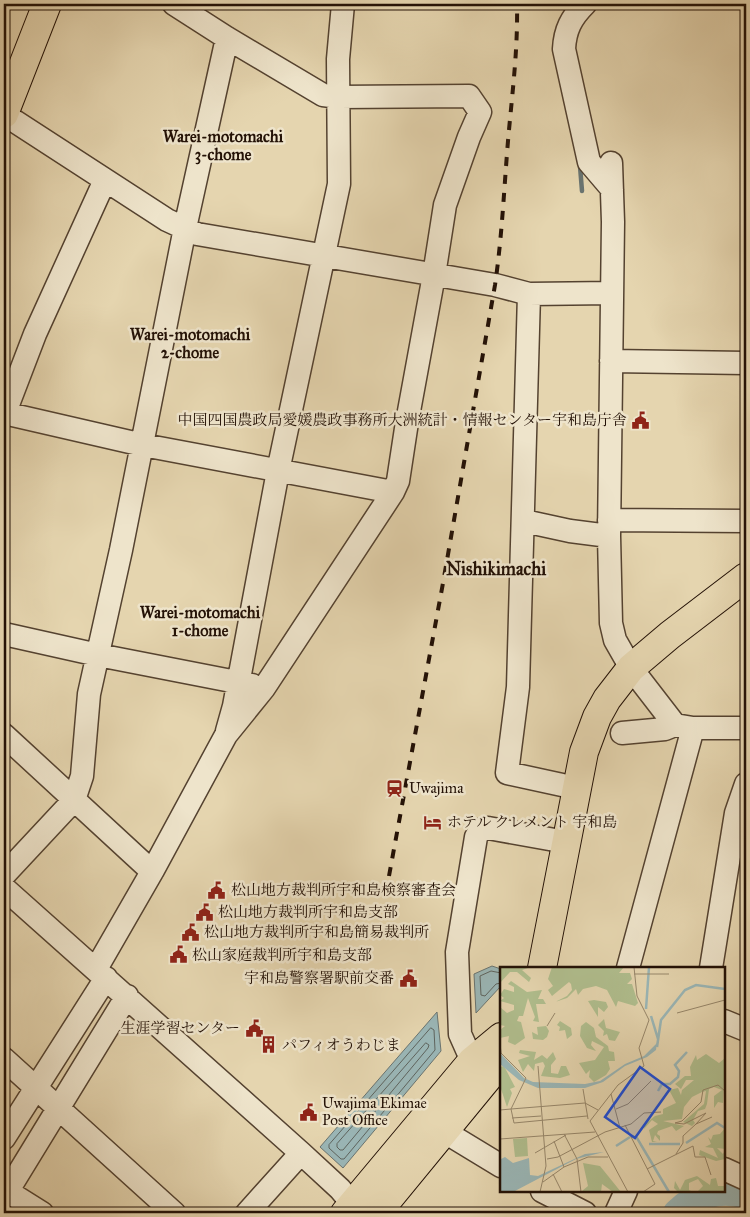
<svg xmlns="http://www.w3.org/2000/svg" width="750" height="1217" font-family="'IM FELL Great Primer','Noto Serif JP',serif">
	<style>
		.water { fill: #9ab6b6; stroke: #6a7470 }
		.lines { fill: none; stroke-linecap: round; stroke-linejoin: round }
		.shore { stroke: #5e645e; stroke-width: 1 }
		.stream { stroke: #6a7470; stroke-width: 4.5 }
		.river { stroke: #9ab6b6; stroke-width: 28 }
		.minor-casing { stroke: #544230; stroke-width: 25 }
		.highway-casing { stroke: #231106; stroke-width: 30 }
		.minor { stroke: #eee4cb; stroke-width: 22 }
		.highway { stroke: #e5d5af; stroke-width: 28 }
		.rail { stroke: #231106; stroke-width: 4; stroke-dasharray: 9 9; stroke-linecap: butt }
		.labels { text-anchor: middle; stroke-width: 5; stroke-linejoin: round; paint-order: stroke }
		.poi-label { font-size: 15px; fill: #231106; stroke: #eee4cb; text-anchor: start }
		.neighbourhood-label { font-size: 16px; font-weight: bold; fill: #231106; stroke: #eee4cb }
		.quarter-label { font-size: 18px; font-weight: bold; fill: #231106; stroke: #eee4cb }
		.inset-river { fill: none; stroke: #9ab6b6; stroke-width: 2.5 }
		.inset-road { fill: none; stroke: #97876b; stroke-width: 1 }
		.view { fill: #1d4ed8; fill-opacity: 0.15; stroke: #1d4ed8; stroke-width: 2.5 }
		.inset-edge { fill: none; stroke: #231106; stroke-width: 2.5 }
	</style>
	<rect width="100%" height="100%" fill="#e5d5af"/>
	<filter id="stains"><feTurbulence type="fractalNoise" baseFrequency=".004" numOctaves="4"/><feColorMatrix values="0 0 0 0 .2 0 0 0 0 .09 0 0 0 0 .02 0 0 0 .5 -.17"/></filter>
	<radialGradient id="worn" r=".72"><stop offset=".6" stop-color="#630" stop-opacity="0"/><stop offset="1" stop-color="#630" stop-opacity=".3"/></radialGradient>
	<path class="water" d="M 492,966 L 501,969 L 501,986 L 476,1013 L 474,974 Z
		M 437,1012 L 441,1051 L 343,1168 L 320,1147 Z"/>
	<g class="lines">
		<path class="shore" d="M 501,973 L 491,971 L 480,976 L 481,995 L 485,996 L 496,984 L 501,983
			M 431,1028 L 434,1030 L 435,1050 L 344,1159 L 341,1159 L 329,1148 L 329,1145 Z
			M 426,1043 L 429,1045 L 428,1048 L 343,1150 L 340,1150 L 337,1147 L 337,1144 Z"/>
		<path class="stream" d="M 580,166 L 582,191"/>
		<path class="river" d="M 677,1213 C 696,1194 721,1187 746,1195"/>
		<defs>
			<path id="minor" d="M 585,4 C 571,18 565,30 564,49 L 589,162 L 612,189
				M 4,116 L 16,122 L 167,220 L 197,234 L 495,285 L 529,294 L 612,293
				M 611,163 L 613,222 L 609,536 L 611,623 L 615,640 L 631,668 L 675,725 L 693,728 L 746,728
				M 529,294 L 518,687 L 507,773 L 576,788
				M 611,361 L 746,363
				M 4,413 L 143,445 L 393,492
				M 4,415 L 35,334 L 105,180
				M 609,520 L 746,521
				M 524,521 L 570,531 L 609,536
				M 4,634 L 98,655 L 252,685
				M 227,731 L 234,706 L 278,471 L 339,184 L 338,59 L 343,4
				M 622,733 L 665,729 L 675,725
				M 4,735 L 145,865 L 153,870
				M 4,875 L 74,800 L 82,776 L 89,694 L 121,550 L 185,228 L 227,38
				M 4,888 L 301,1153 L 340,1189 L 360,1213
				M 628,968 L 693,728
				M 711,968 L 736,813 L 746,784
				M 96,969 L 153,870 L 226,735 L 264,688 L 393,492 L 398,481 L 407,422 L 434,275 L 445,205 L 469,137 L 480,112 L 469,96 L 339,97 L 323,95 L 227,38 L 174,4
				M 724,1021 L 746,1030
				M 4,1059 L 174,1213
				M 482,1073 L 472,1061 L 460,1034 L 457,952 L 476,837 L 480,830 L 488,828 L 566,842
				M 431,1120 L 445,1132 L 501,1166
				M 4,1138 L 106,978
				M 724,1169 L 746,1179
				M 7,1191 L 42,1213
				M 542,1191 L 585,1213
				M 4,1197 L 127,996
				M 247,1213 L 301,1153
				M 616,1213 L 626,1191"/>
			<path id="highway" d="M 4,114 L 47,4
				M 542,968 L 584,752 L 597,717 L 607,699 L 631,668 L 670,635 L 746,577
				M 345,1213 L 472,1061 L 501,1037
				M 377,1213 L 501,1062"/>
		</defs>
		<use href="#minor" class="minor-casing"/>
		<use href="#highway" class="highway-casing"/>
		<use href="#minor" class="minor"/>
		<use href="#highway" class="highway"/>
		<path class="rail" d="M 389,876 L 443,583 L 495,285 C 502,237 504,189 508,141 C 512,95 518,50 517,4"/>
	</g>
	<defs>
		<symbol id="civic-bare" viewBox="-9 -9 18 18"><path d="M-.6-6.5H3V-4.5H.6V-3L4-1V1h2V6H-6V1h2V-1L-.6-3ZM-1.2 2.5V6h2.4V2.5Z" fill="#8f2418" stroke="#eee4cb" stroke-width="2.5" paint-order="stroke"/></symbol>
		<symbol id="station-bare" viewBox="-9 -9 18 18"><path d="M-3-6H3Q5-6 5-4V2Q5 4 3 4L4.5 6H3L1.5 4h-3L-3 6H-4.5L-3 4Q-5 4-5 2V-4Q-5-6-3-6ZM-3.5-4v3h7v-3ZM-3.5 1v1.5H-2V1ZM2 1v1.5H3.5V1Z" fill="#8f2418" stroke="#eee4cb" stroke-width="2.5" paint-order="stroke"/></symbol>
		<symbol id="hotel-bare" viewBox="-9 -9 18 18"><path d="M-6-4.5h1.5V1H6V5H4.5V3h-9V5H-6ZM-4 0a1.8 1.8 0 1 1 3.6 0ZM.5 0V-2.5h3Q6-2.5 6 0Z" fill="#8f2418" stroke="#eee4cb" stroke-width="2.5" paint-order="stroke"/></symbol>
		<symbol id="building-bare" viewBox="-9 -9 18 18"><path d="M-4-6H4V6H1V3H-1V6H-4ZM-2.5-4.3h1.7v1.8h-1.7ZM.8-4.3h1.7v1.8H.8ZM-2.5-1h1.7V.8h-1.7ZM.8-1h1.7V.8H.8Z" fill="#8f2418" stroke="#eee4cb" stroke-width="2.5" paint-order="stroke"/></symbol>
	</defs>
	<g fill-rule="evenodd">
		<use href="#civic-bare" x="628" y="408" width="25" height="25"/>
		<use href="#station-bare" x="382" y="776" width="25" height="25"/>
		<use href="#hotel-bare" x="420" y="810" width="25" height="25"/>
		<use href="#civic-bare" x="204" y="878" width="25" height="25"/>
		<use href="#civic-bare" x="192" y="900" width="25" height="25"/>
		<use href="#civic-bare" x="178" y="920" width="25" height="25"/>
		<use href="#civic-bare" x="166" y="942" width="25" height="25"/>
		<use href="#civic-bare" x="396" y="966" width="25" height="25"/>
		<use href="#civic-bare" x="242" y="1016" width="25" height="25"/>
		<use href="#building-bare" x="256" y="1032" width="25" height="25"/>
		<use href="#civic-bare" x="296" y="1100" width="25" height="25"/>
	</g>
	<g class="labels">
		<g class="poi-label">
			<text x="627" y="425" text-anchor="end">中国四国農政局愛媛農政事務所大洲統計・情報センター宇和島庁舎</text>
			<text x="409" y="793">Uwajima</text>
			<text x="447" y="827">ホテル クレメント 宇和島</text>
			<text x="231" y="895">松山地方裁判所宇和島検察審査会</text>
			<text x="218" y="917">松山地方裁判所宇和島支部</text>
			<text x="204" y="937">松山地方裁判所宇和島簡易裁判所</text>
			<text x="192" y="960">松山家庭裁判所宇和島支部</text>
			<text x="394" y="983" text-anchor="end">宇和島警察署駅前交番</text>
			<text x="240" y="1033" text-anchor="end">生涯学習センター</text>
			<text x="282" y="1050">パフィオうわじま</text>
			<text x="322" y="1108">Uwajima Ekimae<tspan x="322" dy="17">Post Office</tspan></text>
		</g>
		<g class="neighbourhood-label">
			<text x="223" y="142">Warei-motomachi<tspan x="223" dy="18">3-chome</tspan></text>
			<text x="190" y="340">Warei-motomachi<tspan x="190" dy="18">2-chome</tspan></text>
			<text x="200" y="618">Warei-motomachi<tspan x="200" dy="18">1-chome</tspan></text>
		</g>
		<g class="quarter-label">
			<text x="496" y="575">Nishikimachi</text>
		</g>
	</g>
	<g transform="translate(500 967)">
		<rect width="225" height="225" fill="#e5d5af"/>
		<path d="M 0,0 L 31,0 L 22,3 L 31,11 L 29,15 L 17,5 L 10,5 L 0,16 ZM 52,0 L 124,0 L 119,6 L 130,6 L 132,12 L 127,17 L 132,17 L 138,36 L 135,39 L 118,34 L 116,40 L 107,23 L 96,19 L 83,22 L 78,28 L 76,22 L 67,31 L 55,35 L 67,29 L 72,23 L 71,17 L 69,15 L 52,29 L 48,23 L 53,19 L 48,12 ZM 11,14 L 27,25 L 42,23 L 38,32 L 43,32 L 46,37 L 36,37 L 39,55 L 33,54 L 35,50 L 28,31 L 23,49 L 19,49 L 17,54 L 21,55 L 25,71 L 15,78 L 8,75 L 9,69 L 0,71 L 0,63 L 5,59 L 0,58 L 0,40 L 7,46 L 14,43 L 14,38 L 0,34 L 4,31 L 0,28 L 4,22 L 14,25 L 14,20 L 8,17 ZM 94,33 L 106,35 L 108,40 L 104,45 L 98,40 L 98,50 L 88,34 ZM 104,52 L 106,61 L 120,65 L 115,74 L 109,73 L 107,67 L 103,69 L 104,64 L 98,58 ZM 60,54 L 71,61 L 72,68 L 67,72 L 65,63 L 59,64 L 60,60 L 57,58 ZM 86,55 L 94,61 L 96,70 L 108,79 L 109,84 L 114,85 L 115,94 L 108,94 L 110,102 L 106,108 L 94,115 L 89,110 L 90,103 L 86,107 L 79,96 L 95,93 L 104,80 L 92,74 L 91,78 L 96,84 L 87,81 L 80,69 L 81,59 ZM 46,59 L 49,64 L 47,70 L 43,73 L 33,72 L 32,65 L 38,68 L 37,60 ZM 20,83 L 36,85 L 34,93 L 42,88 L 47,92 L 53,85 L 56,92 L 51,98 L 51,106 L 58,107 L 61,99 L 66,99 L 70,108 L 60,111 L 41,109 L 45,99 L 43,95 L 35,97 L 34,104 L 28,97 L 23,105 L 18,93 L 30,89 L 19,86 ZM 206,87 L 219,96 L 225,91 L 223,136 L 218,135 L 214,141 L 214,129 L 222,123 L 214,120 L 209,122 L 207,137 L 205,142 L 198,144 L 193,153 L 195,156 L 192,159 L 183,155 L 204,137 L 206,124 L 202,125 L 192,130 L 184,140 L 182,152 L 163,154 L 184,159 L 176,164 L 172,159 L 158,164 L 157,167 L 160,169 L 160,174 L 155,168 L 153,174 L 157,175 L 152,175 L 149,163 L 158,157 L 152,153 L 144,162 L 145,157 L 155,149 L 163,147 L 163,142 L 176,136 L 169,123 L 178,121 L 181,128 L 182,123 L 194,113 L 186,113 L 181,122 L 175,117 L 185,109 L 191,109 L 190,100 L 196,88 L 197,93 ZM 4,99 L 15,120 L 10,122 L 12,126 L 7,140 L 0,119 L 0,100 ZM 225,161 L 225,182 L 217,181 L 223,187 L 225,183 L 225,192 L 216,194 L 199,188 L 200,183 L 218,191 L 213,181 L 205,180 L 211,177 L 208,170 L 211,173 L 213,168 L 220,167 ZM 27,171 L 28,189 L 15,190 L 13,172 ZM 83,196 L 100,199 L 121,225 L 113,225 L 102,217 L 101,225 L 82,224 L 88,219 ZM 197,209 L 210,218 L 211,212 L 216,211 L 218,219 L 225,219 L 225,225 L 197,225 L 203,219 L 198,212 L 189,216 L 189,223 L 193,225 L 178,225 L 174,221 L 175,214 L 180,223 L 185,213 Z" fill="#b0be8e"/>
		<path d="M 157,76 L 156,83 L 147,90 L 125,99 L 103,115 L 85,121 L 38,121 L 19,113 L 0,97 L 0,86 L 24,111 L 33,115 L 85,117 L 100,114 L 125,97 L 144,89 ZM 104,185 L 76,192 L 13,225 L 0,225 L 0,188 L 1,192 L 5,190 L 13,196 L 29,191 L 30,208 L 38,209 L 85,187 Z" fill="#9ab6b6"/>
		<path class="inset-river" d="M 146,42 L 149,0M 151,49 L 158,72M 157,80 L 161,53 L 185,23 L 196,18 L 225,22M 158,124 L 162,117 L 170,117 L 178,110 L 179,104 L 175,98 L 187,85M 131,169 L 137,171 L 169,225M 186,176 L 217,156 L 225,161M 149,177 L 180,177M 116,179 L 130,170M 0,202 L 27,201M 0,204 L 28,204M 0,208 L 28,205"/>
		<path class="inset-road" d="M 134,7 L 169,7M 177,46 L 225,33M 47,59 L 55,46M 0,76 L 1,86 L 26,111 L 11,142 L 85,136 L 98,143M 38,99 L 46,199 L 40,225M 83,122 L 88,152M 111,127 L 120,161M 116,142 L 128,137 L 151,114M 0,143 L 11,142 L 14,156 L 87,149M 12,151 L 41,149M 196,157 L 206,146 L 184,157 L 175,156 L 182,154 L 201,135 L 203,123 L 218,118 L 225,124M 125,158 L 155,217 L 143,225M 64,167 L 77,192 L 81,225M 0,172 L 95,165M 54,174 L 64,200M 35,186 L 66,168M 176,187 L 183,176 L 183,169 L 196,157 L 212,150M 47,192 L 58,190 L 105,165 L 131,157 L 144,146 L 161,145M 147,202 L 193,179 L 195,190 L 205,190 L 211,208M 53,207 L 62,225M 43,215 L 64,200 L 88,190 L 108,190M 128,225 L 90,154 L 118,118 L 144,99 L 139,81 L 149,53 L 137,29 L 134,0"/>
		<path class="view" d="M 140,100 L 170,122 L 135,171 L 105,150 Z"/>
		<rect width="225" height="225" class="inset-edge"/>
	</g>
	<rect width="750" height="1217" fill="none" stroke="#e5d5af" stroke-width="20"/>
	<rect x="5" y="5" width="740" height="1207" fill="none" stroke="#231106" stroke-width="2.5"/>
	<rect x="10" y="10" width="730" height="1197" fill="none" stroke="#231106"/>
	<rect width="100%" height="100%" filter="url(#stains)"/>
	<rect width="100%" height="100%" fill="url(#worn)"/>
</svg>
